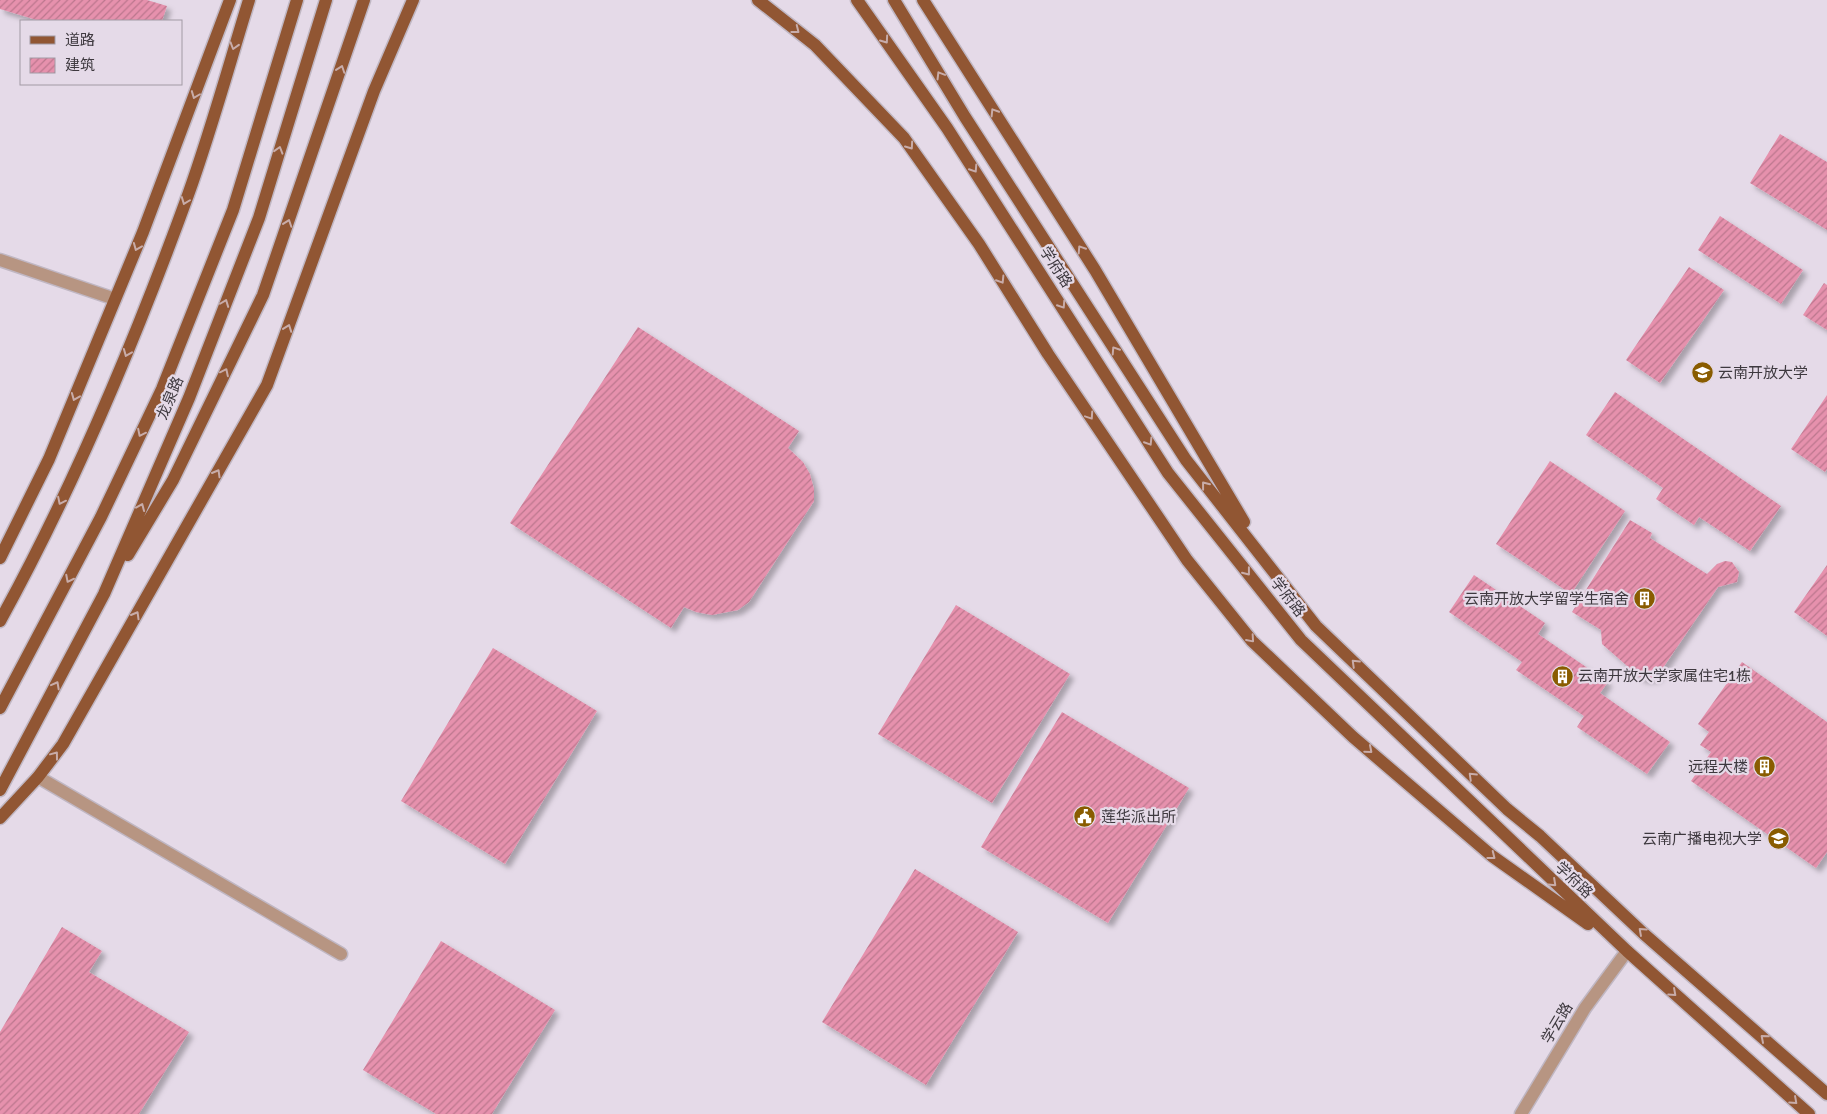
<svg xmlns="http://www.w3.org/2000/svg" width="1827" height="1114" font-family="Signika,'Noto Sans SC',sans-serif">
	<style>
		.building { fill: url(#building-hatch); filter: url(#shadow) }
		.lines { fill: none; stroke-linecap: round; stroke-linejoin: round }
		.street-casing { stroke: #c0b7c3; stroke-width: 15 }
		.primary-casing { stroke: #c0b7c3; stroke-width: 15 }
		.street { stroke: #b79582; stroke-width: 12 }
		.primary { stroke: #915633; stroke-width: 12 }
		.oneway { stroke: #c8aca9 }
		.labels { text-anchor: middle; stroke-width: 4.5; stroke-linejoin: round; paint-order: stroke }
		.street-label { font-size: 15px; fill: #3e393f; stroke: #e5dae8 }
		.poi-label { font-size: 15px; fill: #3e393f; stroke: #e5dae8; text-anchor: start }
	</style>
	<defs>
		<pattern id="building-hatch" width="6" height="6" patternUnits="userSpaceOnUse" patternTransform="scale(1.25)"><rect width="6" height="6" fill="#e691ad"/><path d="M-1 1l2-2M0 6l6-6M5 7l2-2" fill="none" stroke="#bc778e"/></pattern>
		<filter id="shadow"><feDropShadow dx="4.5" dy="4.5" stdDeviation="2.5" flood-color="#0004"/></filter>
	</defs>
	<rect width="100%" height="100%" fill="#e5dae8"/>
	<path class="building" d="M 0,0 L 147,0 L 167,6 L 162,21 L 40,21 L 0,9 Z
		M 1780,134 L 1827,162 L 1827,230 L 1750,183 Z
		M 1720,216 L 1803,270 L 1781,304 L 1698,250 Z
		M 1689,267 L 1724,290 L 1660,383 L 1626,360 Z
		M 1824,283 L 1827,285 L 1827,330 L 1803,315 Z
		M 638,327 L 799,431 L 788,448 L 803,462 L 810,474 L 814,489 L 814,501 L 749,602 L 738,610 L 712,615 L 696,612 L 684,607 L 671,628 L 510,523 Z
		M 1615,392 L 1781,506 L 1750,551 L 1699,517 L 1694,525 L 1656,499 L 1663,488 L 1586,435 Z
		M 1827,395 L 1827,469 L 1825,472 L 1791,449 Z
		M 1550,461 L 1625,511 L 1571,594 L 1496,544 Z
		M 1630,520 L 1652,533 L 1650,538 L 1707,574 L 1717,564 L 1725,561 L 1732,562 L 1739,572 L 1737,582 L 1718,587 L 1656,678 L 1642,679 L 1602,644 L 1601,630 L 1572,612 Z
		M 1827,565 L 1827,636 L 1794,612 Z
		M 1474,575 L 1545,623 L 1538,634 L 1608,682 L 1600,693 L 1670,742 L 1647,774 L 1577,727 L 1584,716 L 1516,670 L 1522,662 L 1449,612 Z
		M 956,605 L 1070,674 L 992,803 L 878,734 Z
		M 493,648 L 597,711 L 505,864 L 401,801 Z
		M 1742,662 L 1827,722 L 1827,852 L 1816,868 L 1691,781 L 1711,752 L 1700,745 L 1709,732 L 1698,724 Z
		M 1062,712 L 1189,788 L 1108,923 L 981,847 Z
		M 915,869 L 1018,932 L 926,1085 L 822,1022 Z
		M 62,927 L 102,951 L 89,972 L 189,1032 L 139,1114 L 0,1114 L 0,1032 Z
		M 441,941 L 555,1010 L 492,1114 L 436,1114 L 363,1070 Z"/>
	<g class="lines">
		<defs>
			<path id="street" d="M 0,260 L 115,299
				M 38,777 L 341,954
				M 1521,1114 L 1585,1008 L 1627,951"/>
			<path id="primary" d="M 758,0 L 815,45 L 904,138 L 979,244 L 1048,354 L 1187,560 L 1252,641 L 1353,737 L 1492,856 L 1588,924
				M 857,0 L 947,128 L 1168,473 L 1301,640 L 1627,951 L 1809,1114
				M 894,0 L 965,117 L 1186,460 L 1316,626 L 1507,809 L 1540,836 L 1644,934 L 1827,1094
				M 923,0 L 1095,270 L 1244,522
				M 128,555 L 173,480 L 263,295 L 364,0
				M 0,558 L 49,459 L 143,232 L 230,0
				M 0,621 C 75,485 135,341 188,195 C 211,131 229,65 249,0
				M 0,708 L 101,517 L 162,389 L 233,210 L 297,0
				M 0,790 L 104,594 L 189,398 L 259,218 L 326,0
				M 0,818 L 38,777 L 63,744 L 267,385 L 374,91 L 413,0"/>
		</defs>
		<use href="#street" class="street-casing"/>
		<use href="#primary" class="primary-casing"/>
		<use href="#street" class="street"/>
		<use href="#primary" class="primary"/>
	</g>
	<defs><path id="oneway-chevron" d="M-2-3.5L2.5 0L-2 3.5" fill="none" stroke-width="1.6" stroke-linecap="round" stroke-linejoin="round" transform="scale(1.25)"/></defs>
	<g class="oneway">
		<use href="#oneway-chevron" transform="translate(796 30) rotate(38)"/>
		<use href="#oneway-chevron" transform="translate(885 40) rotate(55)"/>
		<use href="#oneway-chevron" transform="translate(234 46) rotate(107)"/>
		<use href="#oneway-chevron" transform="translate(341 69) rotate(-71)"/>
		<use href="#oneway-chevron" transform="translate(940 75) rotate(-121)"/>
		<use href="#oneway-chevron" transform="translate(195 95) rotate(111)"/>
		<use href="#oneway-chevron" transform="translate(994 112) rotate(-122)"/>
		<use href="#oneway-chevron" transform="translate(910 146) rotate(55)"/>
		<use href="#oneway-chevron" transform="translate(279 150) rotate(-73)"/>
		<use href="#oneway-chevron" transform="translate(974 169) rotate(57)"/>
		<use href="#oneway-chevron" transform="translate(185 201) rotate(111)"/>
		<use href="#oneway-chevron" transform="translate(288 223) rotate(-71)"/>
		<use href="#oneway-chevron" transform="translate(137 247) rotate(112)"/>
		<use href="#oneway-chevron" transform="translate(1081 249) rotate(-123)"/>
		<use href="#oneway-chevron" transform="translate(1001 280) rotate(58)"/>
		<use href="#oneway-chevron" transform="translate(225 303) rotate(-69)"/>
		<use href="#oneway-chevron" transform="translate(1062 305) rotate(57)"/>
		<use href="#oneway-chevron" transform="translate(288 328) rotate(-70)"/>
		<use href="#oneway-chevron" transform="translate(1115 350) rotate(-123)"/>
		<use href="#oneway-chevron" transform="translate(127 353) rotate(112)"/>
		<use href="#oneway-chevron" transform="translate(225 372) rotate(-64)"/>
		<use href="#oneway-chevron" transform="translate(75 397) rotate(112)"/>
		<use href="#oneway-chevron" transform="translate(1090 416) rotate(56)"/>
		<use href="#oneway-chevron" transform="translate(141 433) rotate(116)"/>
		<use href="#oneway-chevron" transform="translate(1149 442) rotate(58)"/>
		<use href="#oneway-chevron" transform="translate(217 473) rotate(-60)"/>
		<use href="#oneway-chevron" transform="translate(1205 485) rotate(-128)"/>
		<use href="#oneway-chevron" transform="translate(61 501) rotate(116)"/>
		<use href="#oneway-chevron" transform="translate(141 507) rotate(-67)"/>
		<use href="#oneway-chevron" transform="translate(1247 572) rotate(52)"/>
		<use href="#oneway-chevron" transform="translate(69 579) rotate(117)"/>
		<use href="#oneway-chevron" transform="translate(136 615) rotate(-60)"/>
		<use href="#oneway-chevron" transform="translate(1251 639) rotate(49)"/>
		<use href="#oneway-chevron" transform="translate(1355 663) rotate(-136)"/>
		<use href="#oneway-chevron" transform="translate(56 685) rotate(-62)"/>
		<use href="#oneway-chevron" transform="translate(1369 750) rotate(41)"/>
		<use href="#oneway-chevron" transform="translate(55 755) rotate(-53)"/>
		<use href="#oneway-chevron" transform="translate(1472 776) rotate(-136)"/>
		<use href="#oneway-chevron" transform="translate(1492 856) rotate(38)"/>
		<use href="#oneway-chevron" transform="translate(1553 883) rotate(43)"/>
		<use href="#oneway-chevron" transform="translate(1642 931) rotate(-138)"/>
		<use href="#oneway-chevron" transform="translate(1673 993) rotate(42)"/>
		<use href="#oneway-chevron" transform="translate(1764 1038) rotate(-139)"/>
		<use href="#oneway-chevron" transform="translate(1794 1101) rotate(42)"/>
	</g>
	<defs>
		<symbol id="university-disc" viewBox="-11 -11 22 22"><circle r="9.5" fill="#895c00" stroke="#e5dae8"/><path d="M0-5L7-2L0 1L-7-2ZM-4 1L0 2.5L4 1V4Q0 6-4 4Z" fill="#fff"/></symbol>
		<symbol id="building-disc" viewBox="-11 -11 22 22"><circle r="9.5" fill="#895c00" stroke="#e5dae8"/><path d="M-4-6H4V6H1V3H-1V6H-4ZM-2.5-4.3h1.7v1.8h-1.7ZM.8-4.3h1.7v1.8H.8ZM-2.5-1h1.7V.8h-1.7ZM.8-1h1.7V.8H.8Z" fill="#fff"/></symbol>
		<symbol id="civic-disc" viewBox="-11 -11 22 22"><circle r="9.5" fill="#895c00" stroke="#e5dae8"/><path d="M-.6-6.5H3V-4.5H.6V-3L4-1V1h2V6H-6V1h2V-1L-.6-3ZM-1.2 2.5V6h2.4V2.5Z" fill="#fff"/></symbol>
	</defs>
	<g fill-rule="evenodd">
		<use href="#university-disc" x="1690" y="360" width="25" height="25"/>
		<use href="#building-disc" x="1632" y="586" width="25" height="25"/>
		<use href="#building-disc" x="1550" y="664" width="25" height="25"/>
		<use href="#building-disc" x="1752" y="754" width="25" height="25"/>
		<use href="#civic-disc" x="1072" y="804" width="25" height="25"/>
		<use href="#university-disc" x="1766" y="826" width="25" height="25"/>
	</g>
	<g class="labels">
		<g class="street-label">
			<text transform="translate(1056 267) rotate(57)" y="5">学府路</text>
			<text transform="translate(170 398) rotate(-67)" y="5">龙泉路</text>
			<text transform="translate(1288 597) rotate(52)" y="5">学府路</text>
			<text transform="translate(1574 880) rotate(43)" y="5">学府路</text>
			<text transform="translate(1557 1023) rotate(-59)" y="5">学云路</text>
		</g>
		<g class="poi-label">
			<text x="1718" y="378">云南开放大学</text>
			<text x="1629" y="604" text-anchor="end">云南开放大学留学生宿舍</text>
			<text x="1578" y="681">云南开放大学家属住宅1栋</text>
			<text x="1748" y="772" text-anchor="end">远程大楼</text>
			<text x="1101" y="822">莲华派出所</text>
			<text x="1762" y="844" text-anchor="end">云南广播电视大学</text>
		</g>
	</g>
	<rect x="20" y="20" width="162" height="65" fill="#e5dae8" stroke="#a29aa4"/>
	<rect x="30" y="36" width="25" height="8" fill="#915633" stroke="#a29aa4"/>
	<text x="65" y="45" font-size="15" fill="#3e393f">道路</text>
	<rect x="30" y="58" width="25" height="15" fill="url(#building-hatch)" stroke="#a29aa4"/>
	<text x="65" y="70" font-size="15" fill="#3e393f">建筑</text>
</svg>
